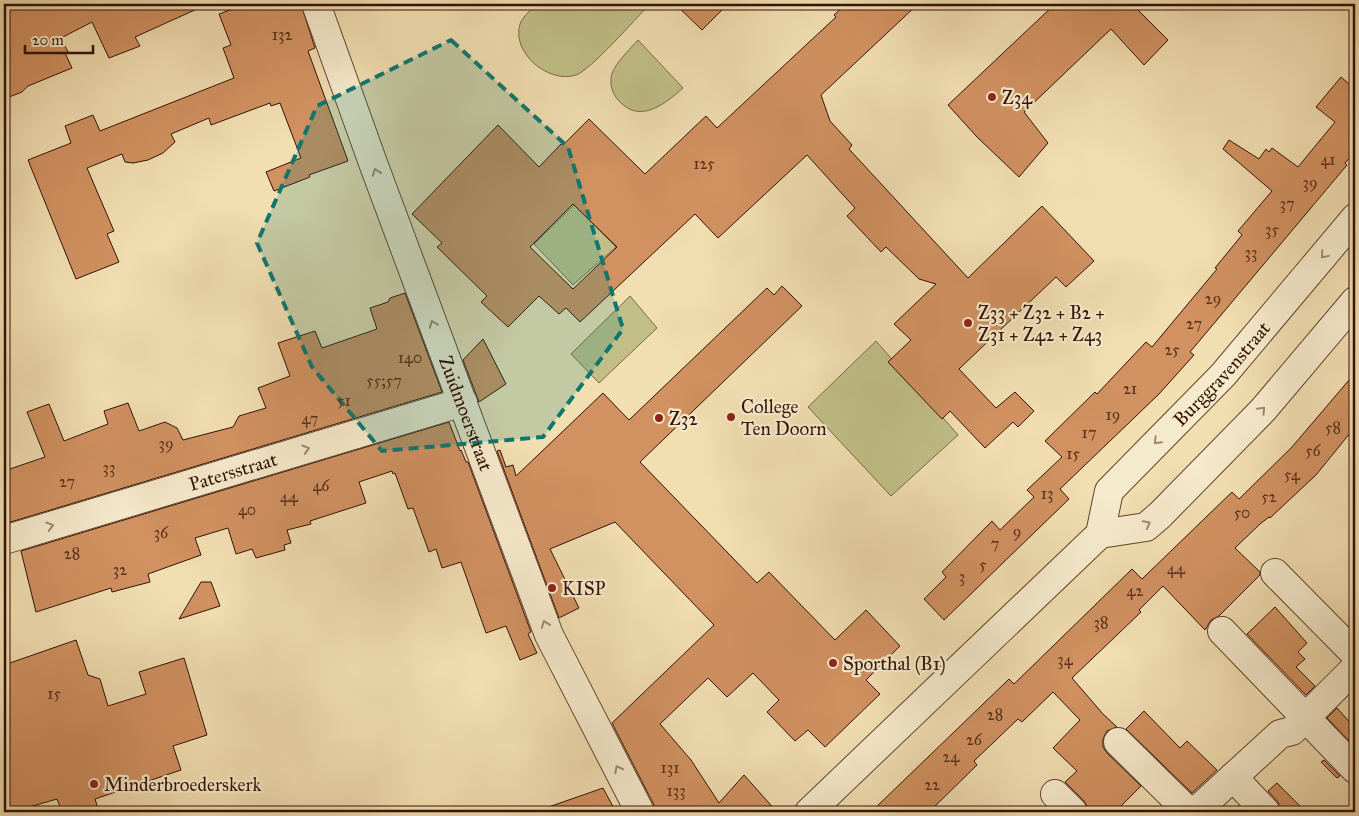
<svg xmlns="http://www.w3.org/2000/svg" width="1359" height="816" font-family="'IM FELL Great Primer',serif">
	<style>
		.green { fill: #c1bf87; stroke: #7a6846 }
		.building { fill: #d19161; stroke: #321104; fill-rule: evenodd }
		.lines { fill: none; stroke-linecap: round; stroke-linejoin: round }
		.minor-casing { stroke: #62442f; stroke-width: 30 }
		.minor { stroke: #f6eacc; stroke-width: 28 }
		.oneway { stroke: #9e8872 }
		.marked { fill: #0f766e; fill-opacity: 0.2; stroke: #0f766e; stroke-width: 4; stroke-dasharray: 10 6; stroke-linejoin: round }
		.poi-dot { fill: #8f2418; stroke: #f6eacc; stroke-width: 2 }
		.labels { text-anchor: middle; stroke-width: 4.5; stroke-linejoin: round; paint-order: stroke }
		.number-label { font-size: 16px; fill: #5a311b }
		.poi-label { font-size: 19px; fill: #321104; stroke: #f6eacc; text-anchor: start }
		.street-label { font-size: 19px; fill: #321104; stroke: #f6eacc }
	</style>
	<rect width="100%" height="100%" fill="#f1deb1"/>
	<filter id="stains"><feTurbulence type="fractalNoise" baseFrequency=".004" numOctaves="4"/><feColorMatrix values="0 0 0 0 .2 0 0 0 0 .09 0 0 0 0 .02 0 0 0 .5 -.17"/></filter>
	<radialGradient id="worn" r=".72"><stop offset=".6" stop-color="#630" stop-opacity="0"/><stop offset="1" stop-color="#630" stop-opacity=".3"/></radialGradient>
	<path class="green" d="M 537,4 L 650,4 C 636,18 591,70 576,75 C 549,84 511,53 520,24 C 523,16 531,10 537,4 Z
		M 638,40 L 683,88 C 666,103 641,124 620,102 C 614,96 610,88 611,78 C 612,66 630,49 638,40 Z
		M 574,205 L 616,247 L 573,285 L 534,244 Z
		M 630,296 L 657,328 L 599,383 L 571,354 Z
		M 876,341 L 958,435 L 891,496 L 808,407 Z"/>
	<path class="building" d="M 4,4 L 208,4 L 135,37 L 140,46 L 109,58 L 92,22 L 61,38 L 68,52 L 65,53 L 72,68 L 28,86 L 22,92 L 4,99 Z
		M 246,4 L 301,4 L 315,48 L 308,51 L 348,161 L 309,175 L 310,177 L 274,191 L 266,172 L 301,158 L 280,103 L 271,106 L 270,103 L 211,125 L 209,118 L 171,134 L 175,142 L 163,153 L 148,160 L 133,163 L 125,162 L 122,154 L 87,168 L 114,231 L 107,234 L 119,262 L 76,279 L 28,160 L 71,143 L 65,126 L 93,115 L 100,131 L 234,78 L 223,48 L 231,45 L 219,14 Z
		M 675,4 L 728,4 L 702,30 Z
		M 846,4 L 918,4 L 821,95 L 830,121 L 852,145 L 849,149 L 968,278 L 1042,206 L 1094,261 L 1066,287 L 1056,277 L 959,369 L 996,408 L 1015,392 L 1034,411 L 1018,427 L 1013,422 L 985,448 L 950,411 L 942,419 L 888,362 L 911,340 L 894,324 L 936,284 L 919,279 L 886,247 L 881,252 L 847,216 L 855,208 L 807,155 L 718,238 L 695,214 L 580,322 L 566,308 L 559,314 L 539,296 L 508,327 L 481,302 L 487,296 L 437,247 L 442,243 L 412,214 L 498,125 L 539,167 L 561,144 L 563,145 L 589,119 L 645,174 L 706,116 L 717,128 L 836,17 L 834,15 ZM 573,204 L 617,247 L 573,289 L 530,247 Z
		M 1055,4 L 1132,4 L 1168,40 L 1144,65 L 1111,29 L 1024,112 L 1048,143 L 1019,177 L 977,137 L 948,105 Z
		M 1341,77 L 1355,89 L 1355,152 L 1345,163 L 1347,165 L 1190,352 L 1194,355 L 1159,394 L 1060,489 L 1069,499 L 944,620 L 924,599 L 946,577 L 942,572 L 992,521 L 1000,530 L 1034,497 L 1027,490 L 1062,457 L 1045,441 L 1095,392 L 1097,394 L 1146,342 L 1152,347 L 1217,269 L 1215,268 L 1242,235 L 1238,231 L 1272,191 L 1223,149 L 1229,140 L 1259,159 L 1266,149 L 1269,152 L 1272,148 L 1298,167 L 1335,122 L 1316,107 Z
		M 782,286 L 802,306 L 640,462 L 757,583 L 769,572 L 835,640 L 866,610 L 900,646 L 866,680 L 880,694 L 825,747 L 808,730 L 795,741 L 767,712 L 779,700 L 753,673 L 727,697 L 708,678 L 660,724 L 691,760 L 719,803 L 744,775 L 777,812 L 656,812 L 654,805 L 612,723 L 714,625 L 615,522 L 550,549 L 579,608 L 559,618 L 497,451 L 500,450 L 506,467 L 513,465 L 516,476 L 603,393 L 629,420 L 767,288 L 774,295 Z
		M 405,293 L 442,392 L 4,524 L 4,471 L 45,457 L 27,412 L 49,404 L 64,441 L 108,424 L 104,411 L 128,403 L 139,431 L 165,422 L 177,428 L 183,440 L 233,427 L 239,416 L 266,408 L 258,388 L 290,376 L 278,343 L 315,331 L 322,348 L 377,329 L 370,308 L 388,302 L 390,298 Z
		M 483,339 L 506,384 L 479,402 L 463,360 Z
		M 1355,373 L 1355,427 L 1316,475 L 1270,518 L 1269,517 L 1260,524 L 1235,548 L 1260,572 L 1260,575 L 1219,616 L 1211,620 L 1205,630 L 1163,586 L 1139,610 L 1141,612 L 1072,678 L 1103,714 L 1117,727 L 1107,731 L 1103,739 L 1103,747 L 1107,753 L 1141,786 L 1115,812 L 1088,812 L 1088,808 L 1084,801 L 1065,782 L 1077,771 L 1053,748 L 1080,720 L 1053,692 L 1022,722 L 1018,719 L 974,761 L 977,765 L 929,812 L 871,812 L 1009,679 L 1014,684 L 1132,569 L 1142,579 L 1232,492 L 1239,499 L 1292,447 Z
		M 449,422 L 460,451 L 461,450 L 466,462 L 468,462 L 531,632 L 528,634 L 537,653 L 520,660 L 506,626 L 486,633 L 461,562 L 442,568 L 436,549 L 429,552 L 413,508 L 408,509 L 395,473 L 393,474 L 392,471 L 359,482 L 366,503 L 310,521 L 311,524 L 287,530 L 291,543 L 284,545 L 285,550 L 256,558 L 252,549 L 236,554 L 228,528 L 195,538 L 201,555 L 148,574 L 150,582 L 112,592 L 111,588 L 36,612 L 21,551 Z
		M 201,582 L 211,582 L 220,606 L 179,619 Z
		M 1275,607 L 1307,643 L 1298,652 L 1305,659 L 1296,667 L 1315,686 L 1306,695 L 1247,634 Z
		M 76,640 L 88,675 L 100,679 L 108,706 L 146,694 L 139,672 L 184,658 L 207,735 L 173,746 L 181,770 L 95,799 L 99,812 L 62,812 L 57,799 L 12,812 L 4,812 L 4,665 Z
		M 1337,708 L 1355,728 L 1355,747 L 1327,718 Z
		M 1144,711 L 1180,748 L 1187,741 L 1217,770 L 1192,793 L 1126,729 Z
		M 1324,760 L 1340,776 L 1337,778 L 1321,762 Z
		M 1277,783 L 1306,812 L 1281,812 L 1278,802 L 1268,791 Z
		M 603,788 L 616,812 L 541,812 L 540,810 Z"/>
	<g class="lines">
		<defs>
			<g id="minor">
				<path id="s1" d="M 316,4 L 373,163 L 549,635 L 640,812"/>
				<path d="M 1100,534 L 1146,527 L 1160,515 L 1263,410 L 1355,301"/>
				<path id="s2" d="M 4,540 L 463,402"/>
				<path d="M 1275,573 L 1355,654"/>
				<path d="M 1222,631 L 1355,769"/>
				<path d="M 1118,742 L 1189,812"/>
				<path d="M 1233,777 L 1266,812"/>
				<path d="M 1055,794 L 1073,812"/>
				<path id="s3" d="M 809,812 L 1100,534 L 1109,491 L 1223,375 L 1355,218"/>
				<path d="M 1195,812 L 1280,734 L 1292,731 L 1355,668"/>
			</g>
		</defs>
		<use href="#minor" class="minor-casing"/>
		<use href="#minor" class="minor"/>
	</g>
	<defs><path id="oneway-chevron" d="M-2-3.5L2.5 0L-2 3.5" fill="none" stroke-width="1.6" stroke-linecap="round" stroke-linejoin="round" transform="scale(1.25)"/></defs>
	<g class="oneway">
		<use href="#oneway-chevron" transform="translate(376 172) rotate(-110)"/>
		<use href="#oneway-chevron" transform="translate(1324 255) rotate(130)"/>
		<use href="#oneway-chevron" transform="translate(433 324) rotate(-111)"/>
		<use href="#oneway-chevron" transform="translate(1262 410) rotate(-47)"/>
		<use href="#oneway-chevron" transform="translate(1157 441) rotate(135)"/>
		<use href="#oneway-chevron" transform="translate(306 449) rotate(-17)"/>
		<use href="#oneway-chevron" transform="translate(1147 524) rotate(-28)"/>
		<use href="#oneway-chevron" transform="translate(50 526) rotate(-17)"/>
		<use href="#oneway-chevron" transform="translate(545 624) rotate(-110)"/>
		<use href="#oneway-chevron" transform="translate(618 769) rotate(-117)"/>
	</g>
	<path class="marked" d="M 451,40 L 568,147 L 623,329 L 543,437 L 382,451 L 312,367 L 257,243 L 317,106 Z"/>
	<g class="poi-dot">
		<circle cx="992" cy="97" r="5"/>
		<circle cx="968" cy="323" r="5"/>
		<circle cx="731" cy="417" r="5"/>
		<circle cx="659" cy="418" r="5"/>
		<circle cx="552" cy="588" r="5"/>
		<circle cx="833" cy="663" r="5"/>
		<circle cx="94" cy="784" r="5"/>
	</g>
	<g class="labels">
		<g class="number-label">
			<text x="282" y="40">132</text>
			<text x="1328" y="165">41</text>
			<text x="704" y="169">125</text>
			<text x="1310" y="188">39</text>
			<text x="1287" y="209">37</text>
			<text x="1272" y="235">35</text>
			<text x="1251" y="258">33</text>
			<text x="1213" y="304">29</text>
			<text x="1194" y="329">27</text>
			<text x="1172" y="355">25</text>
			<text x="410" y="363">140</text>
			<text x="384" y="386">55;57</text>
			<text x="1130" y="394">21</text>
			<text x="344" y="406">51</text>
			<text x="1113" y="420">19</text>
			<text x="310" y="424">47</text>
			<text x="1333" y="433">58</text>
			<text x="1089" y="438">17</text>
			<text x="166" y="449">39</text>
			<text x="1313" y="456">56</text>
			<text x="1073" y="459">15</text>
			<text x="109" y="473">33</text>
			<text x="1292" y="480">54</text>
			<text x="67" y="487">27</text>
			<text x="321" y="491">46</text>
			<text x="1047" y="499">13</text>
			<text x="289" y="502">44</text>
			<text x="1269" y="502">52</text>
			<text x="247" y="515">40</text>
			<text x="1242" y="518">50</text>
			<text x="1017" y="537">9</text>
			<text x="161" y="538">36</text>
			<text x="995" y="549">7</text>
			<text x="72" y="559">28</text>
			<text x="983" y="570">5</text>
			<text x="1176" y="574">44</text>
			<text x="120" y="575">32</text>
			<text x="962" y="582">3</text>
			<text x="1135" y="596">42</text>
			<text x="1101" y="628">38</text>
			<text x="1065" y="665">34</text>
			<text x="54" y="699">15</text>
			<text x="995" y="720">28</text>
			<text x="974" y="745">26</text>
			<text x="951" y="762">24</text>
			<text x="670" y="773">131</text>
			<text x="932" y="790">22</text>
			<text x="676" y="796">133</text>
		</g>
		<g class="poi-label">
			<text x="1002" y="104">Z34</text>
			<text x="978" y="319">Z33 + Z32 + B2 +<tspan x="978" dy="22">Z31 + Z42 + Z43</tspan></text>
			<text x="741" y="413">College<tspan x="741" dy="22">Ten Doorn</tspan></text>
			<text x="669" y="425">Z32</text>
			<text x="562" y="595">KISP</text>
			<text x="843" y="670">Sporthal (B1)</text>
			<text x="104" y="791">Minderbroederskerk</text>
		</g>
		<g class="street-label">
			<text dy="7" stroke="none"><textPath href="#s3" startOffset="609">Burggravenstraat</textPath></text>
			<text dy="7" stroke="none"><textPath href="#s1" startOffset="436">Zuidmoerstraat</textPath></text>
			<text dy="7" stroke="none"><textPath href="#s2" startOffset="239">Patersstraat</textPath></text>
		</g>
	</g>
	<rect width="1359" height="816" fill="none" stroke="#f1deb1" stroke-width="20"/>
	<rect x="5" y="5" width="1349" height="806" fill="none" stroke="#321104" stroke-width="2.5"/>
	<rect x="10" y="10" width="1339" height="796" fill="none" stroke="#321104"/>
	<path d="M25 45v8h68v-8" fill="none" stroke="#321104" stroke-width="2.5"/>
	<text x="32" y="45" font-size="15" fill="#321104" stroke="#f6eacc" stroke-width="4" paint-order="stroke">20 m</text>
	<rect width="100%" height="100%" filter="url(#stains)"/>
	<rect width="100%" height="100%" fill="url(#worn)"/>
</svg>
